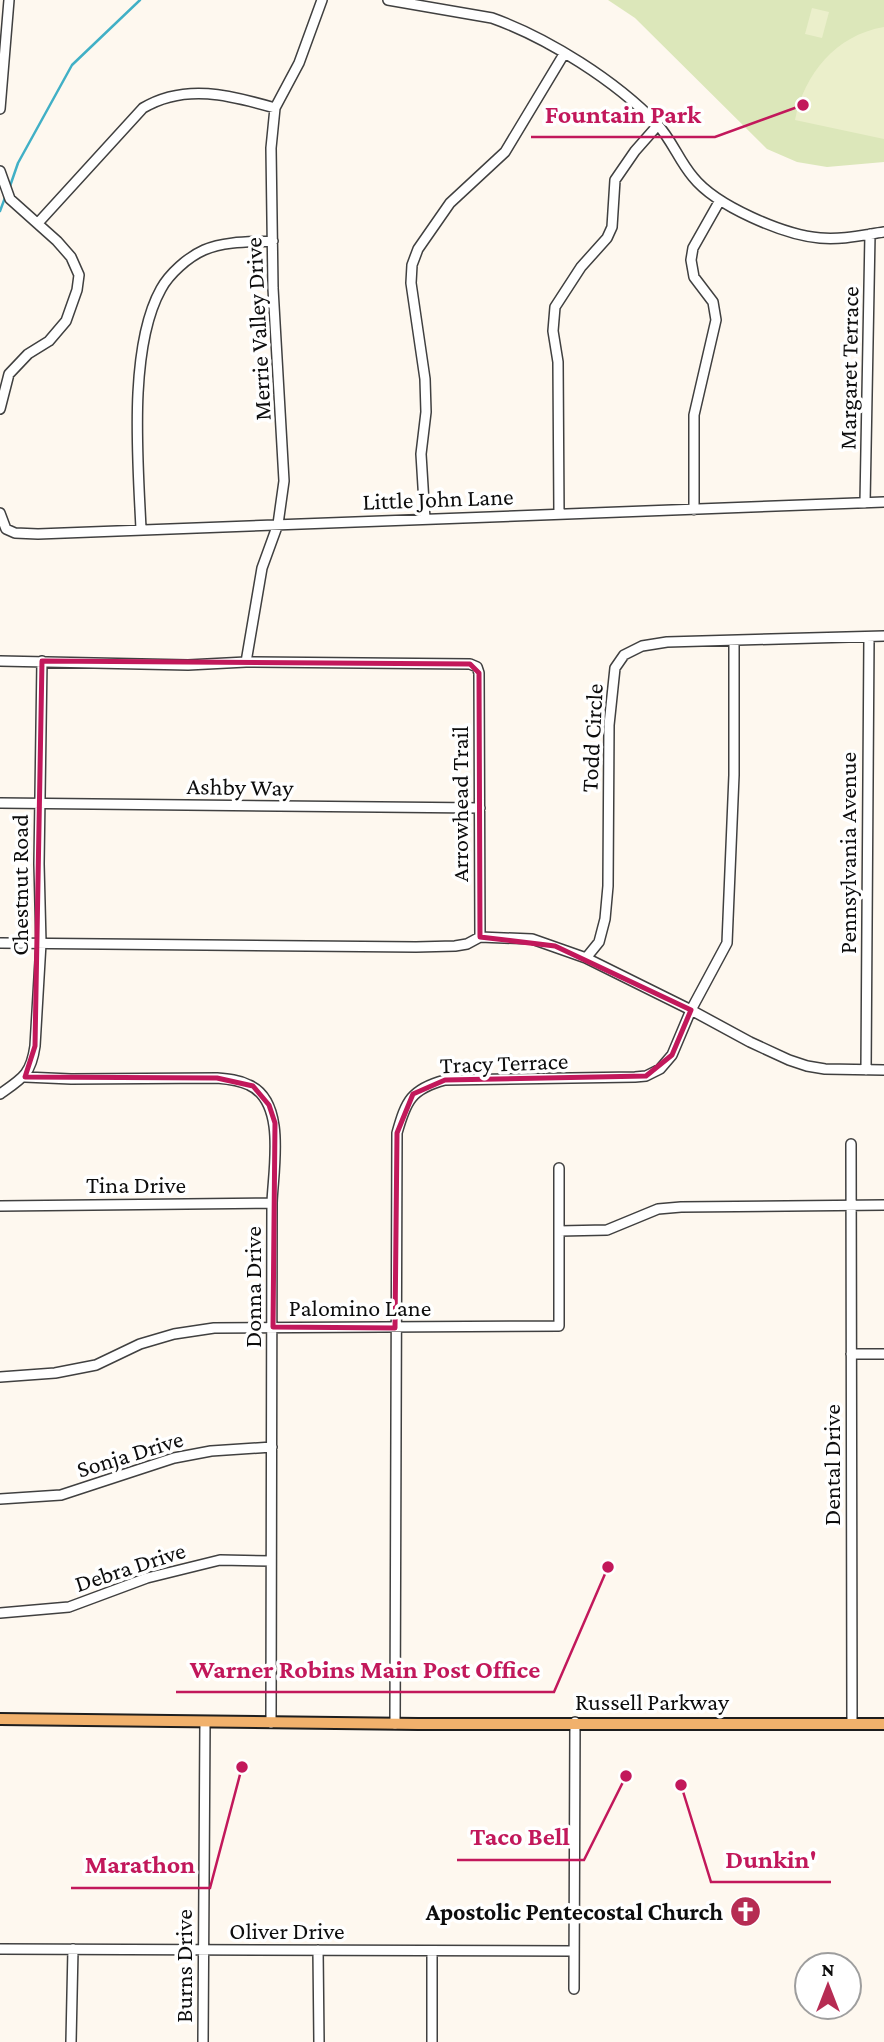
<svg xmlns="http://www.w3.org/2000/svg" width="884" height="2042" font-family="'Crimson Pro',serif">
	<style>
		.green { fill: #dce7ba }
		.pitch { fill: #ebefcb }
		.lines { fill: none; stroke-linecap: round; stroke-linejoin: round }
		.stream { stroke: #41b0c6; stroke-width: 2.5 }
		.minor-casing { stroke: #404040; stroke-width: 12 }
		.major-casing { stroke: #1e1e1e; stroke-width: 14 }
		.minor { stroke: #fff; stroke-width: 9 }
		.major { stroke: #f1b16c; stroke-width: 10 }
		.marked { fill: none; stroke: #c2185b; stroke-width: 5; stroke-linejoin: round }
		.labels { text-anchor: middle; stroke-width: 7; stroke-linejoin: round; paint-order: stroke }
		.street-label { font-size: 24px; fill: #0d0d0d; stroke: #fff }
		.poi-label { font-size: 24px; font-weight: bold; fill: #0d0d0d; stroke: #fff; text-anchor: end }
		.leader { fill: none; stroke: #c2185b; stroke-width: 2.5 }
		.callout-dot { fill: #c2185b; stroke: #fff; stroke-width: 2.5 }
		.callout-label { font-size: 26px; text-anchor: middle; font-weight: bold; fill: #c2185b; stroke: #fff; stroke-width: 7; stroke-linejoin: round; paint-order: stroke }
	</style>
	<rect width="100%" height="100%" fill="#fef8ef"/>
	<path class="green" d="M 608,0 L 884,0 L 884,162 L 827,167 L 797,162 L 767,149 L 635,18 Z"/>
	<path class="pitch" d="M 812,8 L 829,12 L 822,38 L 805,34 Z
		M 884,27 L 884,139 L 795,120 C 804,74 836,35 884,27 Z"/>
	<g class="lines">
		<path class="stream" d="M 9,189 L 18,163 L 72,65 L 140,0
			M 0,211 L 6,195"/>
		<defs>
			<path id="minor" d="M 388,0 L 492,18 C 548,38 616,81 657,124 C 672,140 679,161 693,177 C 716,206 784,235 820,238 C 842,240 863,235 884,232
				M 0,109 L 9,0
				M 0,171 L 10,199 L 57,241 L 71,257 L 79,275 L 77,290 L 66,321 L 49,341 L 28,354 L 9,374 L 0,409
				M 38,223 L 143,108 C 185,83 230,95 275,108
				M 865,503 L 870,234
				M 694,510 L 694,415 L 716,320 L 713,302 L 694,277 L 691,260 L 693,248 L 719,202
				M 0,513 L 6,529 L 15,533 L 38,534 L 884,502
				M 559,513 L 558,362 L 553,331 L 555,307 L 581,267 L 607,238 L 612,227 L 615,180 L 635,151 L 658,125
				M 425,519 L 421,454 L 426,412 L 425,379 L 411,283 L 412,265 L 418,249 L 450,203 L 505,152 L 564,54
				M 141,529 C 138,462 128,348 161,289 C 169,274 188,257 204,250 C 225,241 251,242 273,241
				M 0,661 L 188,665 L 246,662 L 470,664 L 477,667 L 479,673 L 480,937
				M 246,662 L 262,568 L 278,524 L 284,481 L 273,288 L 271,148 L 275,108 L 299,63 L 322,0
				M 0,803 L 480,808
				M 0,943 L 416,947 L 455,946 L 467,944 L 480,937 L 532,939 L 586,958 L 691,1010 L 750,1042 L 789,1060 L 807,1066 L 825,1069 L 884,1070
				M 586,958 L 599,942 L 605,919 L 608,886 L 609,725 L 615,668 L 624,655 L 642,646 L 667,642 L 884,636
				M 866,1070 L 869,637
				M 25,1077 L 71,1079 L 217,1078 C 228,1079 239,1080 249,1085 C 287,1102 273,1170 272,1203 L 271,1723
				M 0,1094 C 23,1078 31,1074 35,1046 L 41,943 L 39,864 L 42,661
				M 851,1144 L 852,1724
				M 0,1206 L 272,1203
				M 559,1231 L 607,1230 L 658,1209 L 681,1207 L 884,1205
				M 851,1354 L 884,1354
				M 0,1377 L 55,1373 L 96,1365 L 140,1344 L 174,1334 L 214,1328 L 559,1326 L 559,1168
				M 0,1499 L 61,1495 L 174,1458 L 211,1451 L 272,1447
				M 0,1613 L 69,1607 L 147,1578 L 220,1560 L 271,1561
				M 395,1724 L 397,1133 C 406,1101 411,1089 445,1080 L 635,1077 L 646,1076 L 660,1069 L 672,1055 L 691,1010 L 727,943 L 734,775 L 734,641
				M 0,1949 L 574,1951
				M 318,1950 L 319,2042
				M 574,1989 L 575,1722
				M 71,2042 L 73,1949
				M 203,2042 L 205,1722
				M 432,2042 L 432,1951"/>
			<path id="major" d="M 0,1719 L 418,1724 L 884,1724"/>
		</defs>
		<use href="#minor" class="minor-casing"/>
		<use href="#major" class="major-casing"/>
		<use href="#minor" class="minor"/>
		<use href="#major" class="major"/>
	</g>
	<path class="marked" d="M 42,661 L 470,664 L 479,673 L 480,937 L 555,946 L 691,1010 L 672,1055 L 646,1076 L 445,1080 L 413,1094 L 397,1133 L 395,1328 L 273,1327 L 275,1123 L 269,1105 L 253,1086 L 217,1078 L 25,1077 L 35,1046 Z"/>
	<defs>
		<symbol id="church-disc" viewBox="-11 -11 22 22"><circle r="9.5" fill="#b62c53" stroke="#fff"/><path d="M-1.2-6h2.4v3.5h3.3v2.4h-3.3V6h-2.4V-.1h-3.3v-2.4h3.3Z" fill="#fff"/></symbol>
	</defs>
	<g fill-rule="evenodd">
		<use href="#church-disc" x="728" y="1894" width="35" height="35"/>
	</g>
	<g class="labels">
		<g class="street-label">
			<text transform="translate(258 329) rotate(-93)" y="8">Merrie Valley Drive</text>
			<text transform="translate(849 368) rotate(-89)" y="8">Margaret Terrace</text>
			<text transform="translate(438 499) rotate(-2)" y="8">Little John Lane</text>
			<text transform="translate(592 738) rotate(-87)" y="8">Todd Circle</text>
			<text transform="translate(240 787) rotate(1)" y="8">Ashby Way</text>
			<text transform="translate(460 804) rotate(-90)" y="8">Arrowhead Trail</text>
			<text transform="translate(848 853) rotate(-90)" y="8">Pennsylvania Avenue</text>
			<text transform="translate(20 885) rotate(-90)" y="8">Chestnut Road</text>
			<text transform="translate(504 1063) rotate(-2)" y="8">Tracy Terrace</text>
			<text x="136" y="1193">Tina Drive</text>
			<text transform="translate(253 1287) rotate(-90)" y="8">Donna Drive</text>
			<text x="360" y="1316">Palomino Lane</text>
			<text transform="translate(130 1454) rotate(-17)" y="8">Sonja Drive</text>
			<text transform="translate(832 1465) rotate(-90)" y="8">Dental Drive</text>
			<text transform="translate(130 1567) rotate(-18)" y="8">Debra Drive</text>
			<text x="652" y="1710">Russell Parkway</text>
			<text x="287" y="1939">Oliver Drive</text>
			<text transform="translate(184 1966) rotate(-90)" y="8">Burns Drive</text>
		</g>
		<g class="poi-label">
			<text x="723" y="1920">Apostolic Pentecostal Church</text>
		</g>
	</g>
	<path class="leader" d="M803 105L715 137H531M608 1567L554 1692H176M626 1776L584 1860H457M681 1785L711 1882H831M242 1767L210 1888H71"/>
	<g class="callout-dot">
		<circle cx="803" cy="105" r="7"/>
		<circle cx="608" cy="1567" r="7"/>
		<circle cx="626" cy="1776" r="7"/>
		<circle cx="681" cy="1785" r="7"/>
		<circle cx="242" cy="1767" r="7"/>
	</g>
	<g class="callout-label">
		<text x="623" y="123">Fountain Park</text>
		<text x="365" y="1678">Warner Robins Main Post Office</text>
		<text x="520" y="1845">Taco Bell</text>
		<text x="771" y="1868">Dunkin'</text>
		<text x="140" y="1873">Marathon</text>
	</g>
	<g transform="translate(828 1986)"><circle r="33" fill="#ffffff" stroke="#9e9e9e" stroke-width="2"/>
	<path d="M0-5L12 26L0 18L-12 26Z" fill="#b62c53"/>
	<text y="-10" font-size="19" font-weight="bold" text-anchor="middle" fill="#0d0d0d">N</text>
	</g>
</svg>
